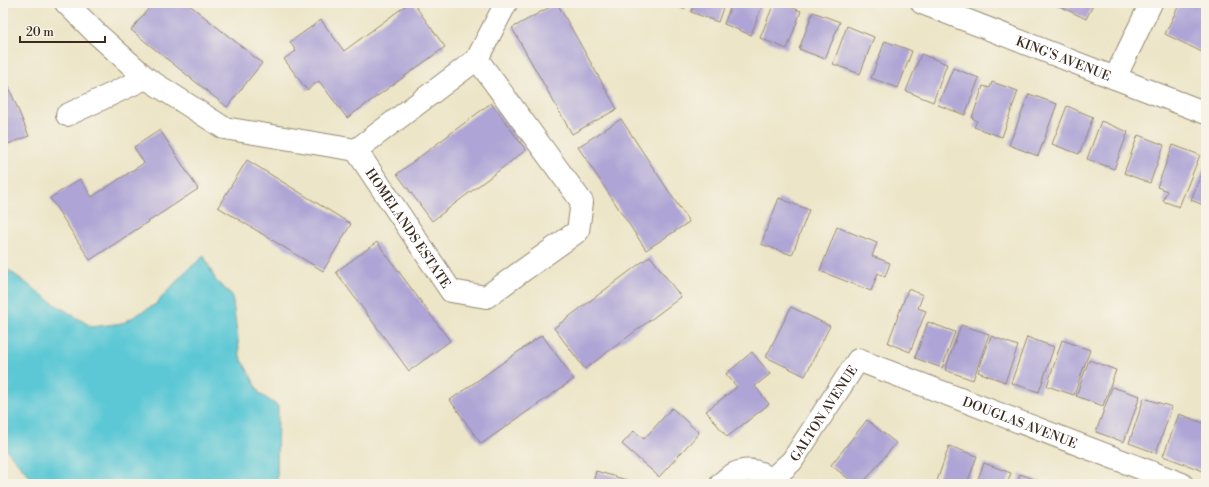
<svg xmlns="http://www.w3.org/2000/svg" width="1209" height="487" font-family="'Libre Bodoni',serif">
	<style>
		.water { fill: #5cc8d5; stroke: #4c797a }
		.building { fill: #aea4d5 }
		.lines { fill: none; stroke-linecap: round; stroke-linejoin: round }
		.minor-casing { stroke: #948872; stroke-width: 24 }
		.minor { stroke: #fff; stroke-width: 22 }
		.labels { text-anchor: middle; stroke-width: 4; stroke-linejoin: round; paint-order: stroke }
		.street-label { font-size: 13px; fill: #3b2a1e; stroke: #f7f3e8 }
	</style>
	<rect width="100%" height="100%" fill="#f7f3e8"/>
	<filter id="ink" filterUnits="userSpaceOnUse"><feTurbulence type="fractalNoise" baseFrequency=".025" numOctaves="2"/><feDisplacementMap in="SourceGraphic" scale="8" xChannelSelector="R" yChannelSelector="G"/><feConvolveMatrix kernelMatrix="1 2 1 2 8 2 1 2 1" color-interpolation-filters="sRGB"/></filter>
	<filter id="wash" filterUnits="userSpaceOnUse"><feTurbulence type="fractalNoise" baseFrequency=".012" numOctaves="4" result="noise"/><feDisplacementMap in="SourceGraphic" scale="16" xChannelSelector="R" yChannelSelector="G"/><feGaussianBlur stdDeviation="0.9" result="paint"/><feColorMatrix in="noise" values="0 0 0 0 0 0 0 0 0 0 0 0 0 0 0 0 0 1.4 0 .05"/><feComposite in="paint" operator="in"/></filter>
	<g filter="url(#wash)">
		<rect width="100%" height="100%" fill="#ece5c7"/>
		<path class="water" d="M 204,256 L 216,281 L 232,295 L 240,356 L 260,394 L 278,406 L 277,479 L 280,484 L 36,484 L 3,446 L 3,266 L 53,303 L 92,327 L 123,323 L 156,304 L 184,273 Z"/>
		<g id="blocks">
			<path class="building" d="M 153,3 L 187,3 L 262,63 L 227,107 L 131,30 Z
				M 409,3 L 413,3 L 445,47 L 347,118 L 319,81 L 307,90 L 284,59 L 296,51 L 290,42 L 321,20 L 344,51 Z
				M 557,3 L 617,109 L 572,134 L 512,28 Z
				M 669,3 L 687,3 L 684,9 Z
				M 695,3 L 725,3 L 718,22 L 691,12 Z
				M 732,3 L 763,3 L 751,35 L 724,24 Z
				M 774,3 L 779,3 L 801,11 L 787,49 L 760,38 Z
				M 1053,3 L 1094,3 L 1086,19 Z
				M 1180,3 L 1195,3 L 1206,8 L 1206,54 L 1165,34 Z
				M 813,12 L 840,22 L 825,59 L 799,49 Z
				M 847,26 L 874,37 L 860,74 L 833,64 Z
				M 885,41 L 912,51 L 898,88 L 871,78 Z
				M 921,54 L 947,64 L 933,102 L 906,91 Z
				M 953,68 L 979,78 L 965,115 L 938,105 Z
				M 3,73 L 29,136 L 3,146 Z
				M 992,82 L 1018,91 L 1002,137 L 974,127 L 977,121 L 972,118 L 983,86 L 990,88 Z
				M 1029,94 L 1057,104 L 1038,156 L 1009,145 Z
				M 491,103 L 526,150 L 432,221 L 397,174 Z
				M 1067,106 L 1093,117 L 1079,154 L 1052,144 Z
				M 621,119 L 689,222 L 646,250 L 578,147 Z
				M 1101,121 L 1128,132 L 1114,169 L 1087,159 Z
				M 160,130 L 198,189 L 90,260 L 50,198 L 80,179 L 92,197 L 144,163 L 134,147 Z
				M 1138,135 L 1164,145 L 1150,183 L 1124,173 Z
				M 1173,145 L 1200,155 L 1179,207 L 1163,201 L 1167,191 L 1157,187 Z
				M 247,160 L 351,224 L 323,271 L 218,207 Z
				M 1206,163 L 1206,206 L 1191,200 Z
				M 779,198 L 809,210 L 792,255 L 761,244 Z
				M 837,227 L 877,243 L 872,256 L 890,263 L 885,277 L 878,273 L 871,291 L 820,271 Z
				M 377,242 L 450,341 L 409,371 L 336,272 Z
				M 650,256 L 681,297 L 585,369 L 554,328 Z
				M 908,289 L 923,295 L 918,308 L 926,311 L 910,352 L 888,343 Z
				M 791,307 L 830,326 L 805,376 L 766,357 Z
				M 928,322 L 955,332 L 942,368 L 915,358 Z
				M 961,325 L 989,334 L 973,380 L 945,370 Z
				M 542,335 L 574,379 L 481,444 L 450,400 Z
				M 991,336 L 1018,346 L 1005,382 L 978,372 Z
				M 1027,337 L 1054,347 L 1039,392 L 1011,383 Z
				M 1062,340 L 1090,350 L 1074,395 L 1047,386 Z
				M 752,352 L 770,374 L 755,386 L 769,404 L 727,437 L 706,411 L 737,387 L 726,374 Z
				M 1089,360 L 1116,370 L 1103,406 L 1076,396 Z
				M 1112,387 L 1140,396 L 1124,442 L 1096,432 Z
				M 1144,398 L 1172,407 L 1156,453 L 1129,443 Z
				M 672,408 L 699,433 L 659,477 L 622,444 L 634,431 L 644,439 Z
				M 1179,414 L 1206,424 L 1206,472 L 1163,456 Z
				M 867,420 L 896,443 L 862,484 L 855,484 L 831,465 Z
				M 949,446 L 977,456 L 967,484 L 936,484 Z
				M 984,463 L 1011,473 L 1007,484 L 976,484 Z
				M 596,471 L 640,484 L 598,484 L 593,483 Z
				M 1020,474 L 1048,484 L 1017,484 Z"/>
		</g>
	</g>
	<g filter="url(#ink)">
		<use href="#blocks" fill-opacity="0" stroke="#948872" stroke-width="1"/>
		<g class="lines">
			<defs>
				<g id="minor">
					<path d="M 66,3 L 95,32 L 146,78 L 224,128 L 356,150 L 477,59 L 506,3"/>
					<path id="s1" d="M 922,3 L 1115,78 L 1206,113"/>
					<path d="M 1115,78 L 1151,3"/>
					<path d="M 67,115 L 146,78"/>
					<path id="s2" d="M 356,150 L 451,291 L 486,297 L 578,231 L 582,202 L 477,59"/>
					<path id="s3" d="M 770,481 L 792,461 L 858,360 L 1182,484"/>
					<path d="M 721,484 C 736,468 758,464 772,484"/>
				</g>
			</defs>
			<use href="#minor" class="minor-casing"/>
			<use href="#minor" class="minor"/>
		</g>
	</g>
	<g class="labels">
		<g class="street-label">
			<text dy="5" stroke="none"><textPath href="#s1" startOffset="152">KING'S AVENUE</textPath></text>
			<text dy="5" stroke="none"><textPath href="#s2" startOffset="94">HOMELANDS ESTATE</textPath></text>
			<text dy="5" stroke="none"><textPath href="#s3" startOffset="87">GALTON AVENUE</textPath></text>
			<text dy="5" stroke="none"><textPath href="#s3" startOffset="324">DOUGLAS AVENUE</textPath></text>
		</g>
	</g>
	<rect width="1209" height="487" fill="none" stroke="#f7f3e8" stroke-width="16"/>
	<path d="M20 36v6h85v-6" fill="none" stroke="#3b2a1e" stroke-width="2"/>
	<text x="26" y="36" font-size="12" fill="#3b2a1e" stroke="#f7f3e8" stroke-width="3" paint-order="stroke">20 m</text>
</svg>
